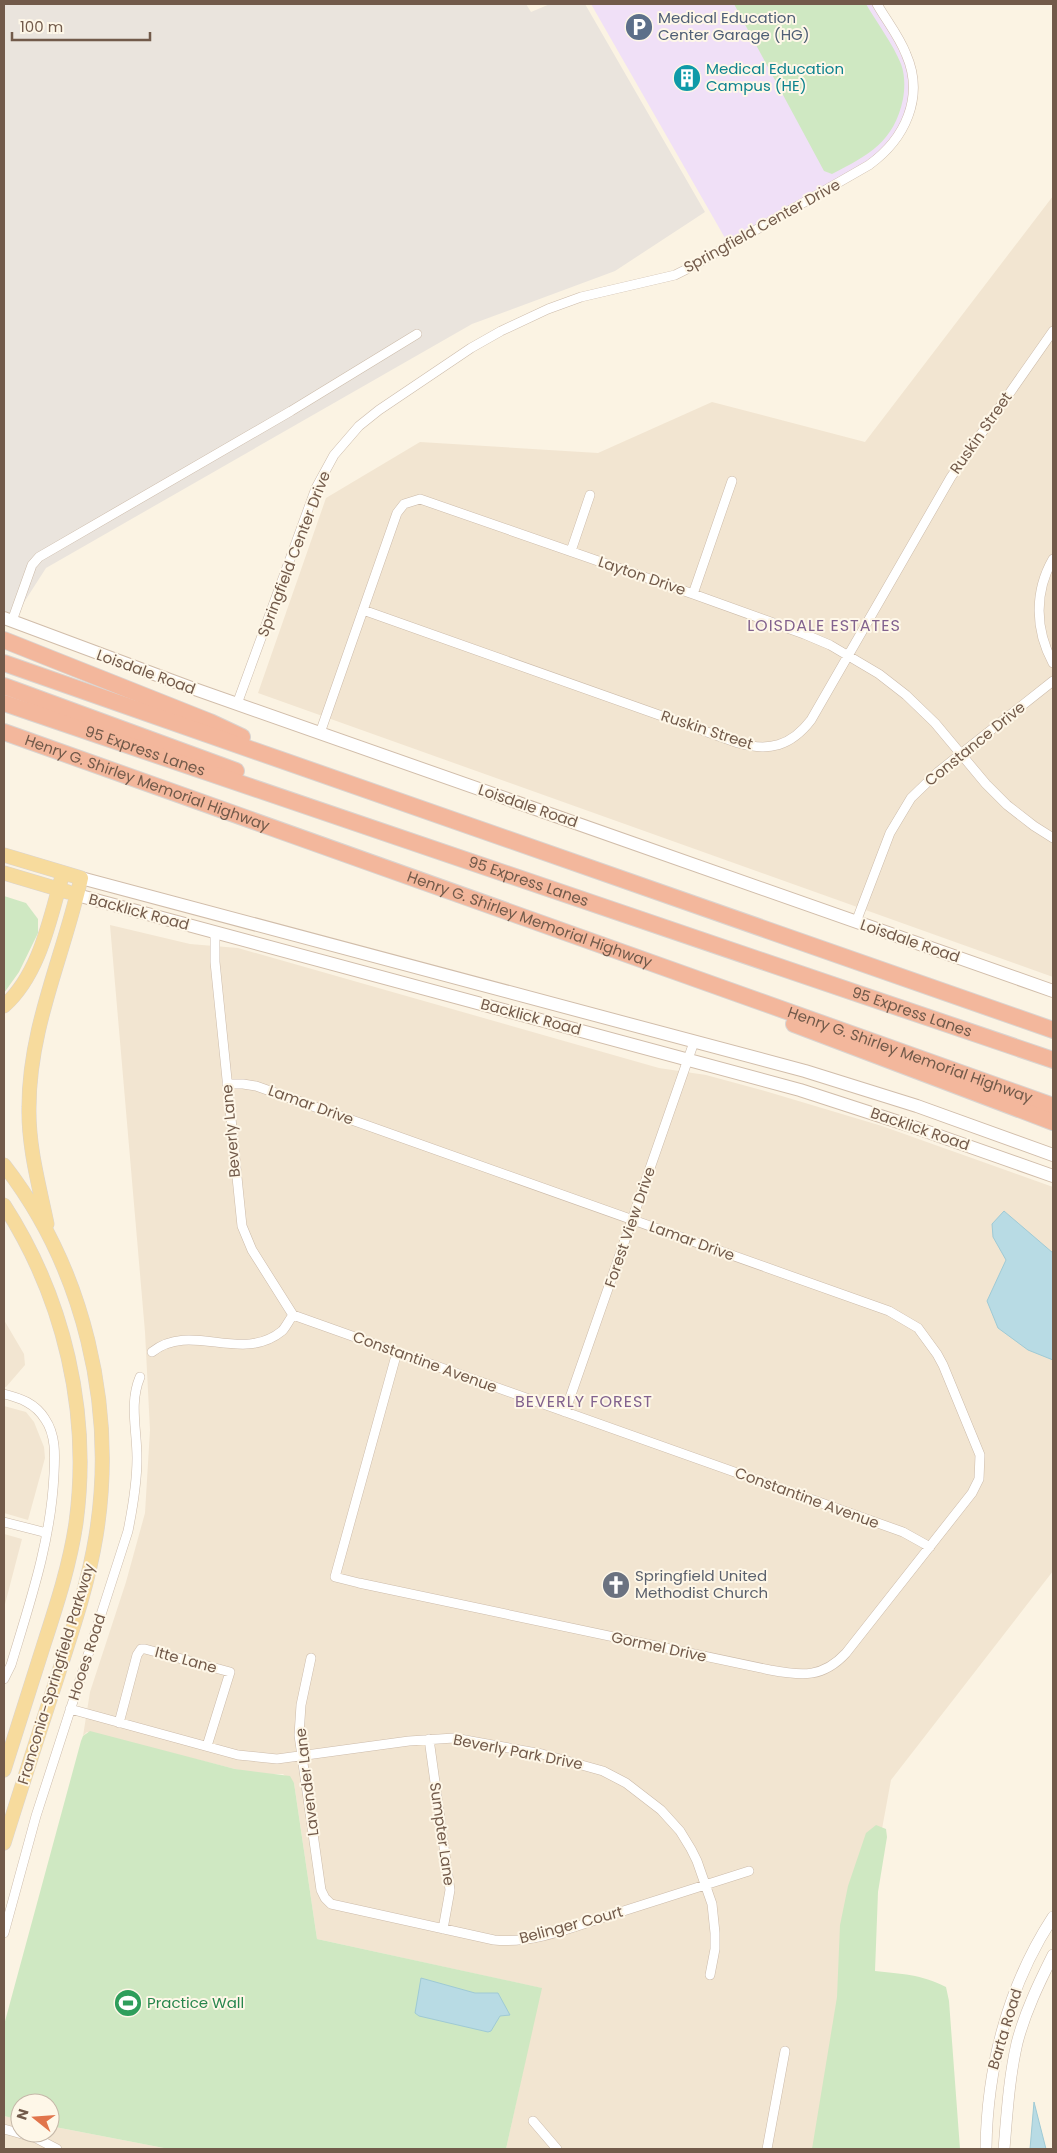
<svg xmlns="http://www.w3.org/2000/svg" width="1057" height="2153" font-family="Poppins,sans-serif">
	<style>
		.residential { fill: #f2e5d1 }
		.industrial { fill: #eae4dd }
		.education { fill: #f0e0f7 }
		.green { fill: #cfe8c2 }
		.water { fill: #b8dbe4; stroke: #9fcad5 }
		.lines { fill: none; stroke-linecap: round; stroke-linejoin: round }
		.minor-casing { stroke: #cba; stroke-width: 10 }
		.tertiary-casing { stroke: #cba; stroke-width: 12 }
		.secondary-casing { stroke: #d1bdaa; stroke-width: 14 }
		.primary-casing { stroke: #dad4d0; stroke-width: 15 }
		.motorway-casing { stroke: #dad4d0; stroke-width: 18 }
		.minor { stroke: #fff; stroke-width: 9 }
		.tertiary { stroke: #fff; stroke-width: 11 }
		.secondary { stroke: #fff; stroke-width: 12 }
		.primary { stroke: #f7db9d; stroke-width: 14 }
		.motorway { stroke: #f3b79c; stroke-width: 16 }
		.labels { text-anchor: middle; stroke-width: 4; stroke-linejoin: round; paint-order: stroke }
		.service-label { font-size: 15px; fill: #4e5e75; stroke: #fef7e8; text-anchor: start }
		.culture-label { font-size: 15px; fill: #0d838f; stroke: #fef7e8; text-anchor: start }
		.street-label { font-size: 15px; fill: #725a4a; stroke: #fef7e8 }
		.worship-label { font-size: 15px; fill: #5b616d; stroke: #fef7e8; text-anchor: start }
		.leisure-label { font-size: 15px; fill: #27864d; stroke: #fef7e8; text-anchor: start }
		.neighbourhood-label { font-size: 16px; letter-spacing: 1px; fill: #82628e; stroke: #fef7e8 }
	</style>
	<rect width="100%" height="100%" fill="#fbf3e3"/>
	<path class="residential" d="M 1053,196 L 1053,977 L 258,693 L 326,498 L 420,442 L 598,453 L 712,402 L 865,442 Z
		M 110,925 L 190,944 L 238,948 L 659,1068 L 706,1075 L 765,1091 L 882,1126 L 1053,1187 L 1053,1571 L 891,1780 L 823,2149 L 506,2149 L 541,1988 L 317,1939 L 294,1783 L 283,1774 L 260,1774 L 235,1769 L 87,1732 L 83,1736 L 90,1692 L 126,1582 L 145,1513 L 150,1430 L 145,1332 Z
		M 4,1320 L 24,1354 L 25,1365 L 6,1387 L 4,1387 Z
		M 4,1406 L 26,1412 L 34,1422 L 44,1447 L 45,1458 L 28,1520 L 4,1513 Z
		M 4,1534 L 22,1539 L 4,1608 Z
		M 4,2116 L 20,2120 L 20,2133 L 50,2133 L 50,2126 L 169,2149 L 4,2149 Z"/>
	<path class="industrial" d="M 4,4 L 526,4 L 531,12 L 550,4 L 585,4 L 705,212 L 615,271 L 472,324 L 46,568 L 12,621 L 4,609 Z"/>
	<path class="education" d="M 591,4 L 874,4 L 913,76 L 906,125 L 869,165 L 729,245 Z"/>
	<path class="green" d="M 734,4 L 866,4 C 877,23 893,44 901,64 C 905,74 905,88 903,99 C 894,142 869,155 832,174 L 824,171 Z
		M 4,896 L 26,903 L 38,919 L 38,933 L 19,972 L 4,993 Z
		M 90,1731 L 235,1769 L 290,1776 L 294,1783 L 317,1939 L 542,1988 L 506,2149 L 169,2149 L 50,2126 L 50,2103 L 20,2103 L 20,2120 L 4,2116 L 4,2025 L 81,1741 L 83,1736 Z
		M 876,1825 L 886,1829 L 887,1837 L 878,1892 L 875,1971 C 901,1974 921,1974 946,1987 L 949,2001 L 960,2149 L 812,2149 L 837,1997 L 840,1925 L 848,1886 L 866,1833 Z"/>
	<path class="water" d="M 1004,1211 L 1053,1253 L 1053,1360 L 1028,1350 L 998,1328 L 987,1301 L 1006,1260 L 993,1237 L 992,1224 Z
		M 421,1978 L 475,1993 L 498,1993 L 510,2015 L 500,2016 L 491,2031 L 488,2032 L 419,2016 L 415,2013 Z
		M 1034,2102 L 1046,2149 L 1030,2149 Z"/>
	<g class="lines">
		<defs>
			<path id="minor" d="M 571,551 L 590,495
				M 1053,559 C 1034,592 1035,630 1053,663
				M 693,594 L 732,481
				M 363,610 L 738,743 C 769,752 791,746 811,720 L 951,477 L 1053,331
				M 12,621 L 32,565 L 39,557 L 291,411 L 417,334
				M 237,704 L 316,488 L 334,455 L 359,426 L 379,410 L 471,348 L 501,331 L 548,309 L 581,297 L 675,275 L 693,266 L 869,165 C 905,139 925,97 906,54 C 899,36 886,20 877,4
				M 320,733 L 397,513 L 404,504 L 420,499 L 693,594 L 804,634 L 830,645 L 879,674 L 906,695 L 935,723 L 986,784 L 1007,805 L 1034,826 L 1053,838
				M 856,922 L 890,833 L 911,798 L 938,772 L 1053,681
				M 215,933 L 215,962 L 242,1226 L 252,1250 L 293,1315
				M 227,1084 L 243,1084 L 256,1086 L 889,1311 L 918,1328 L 937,1354 L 943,1365 L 980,1455 L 979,1479 L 972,1493 L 846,1653 C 823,1678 802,1676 770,1670 L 359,1583 L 335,1577 L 397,1352
				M 152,1352 C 191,1321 242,1364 282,1331 C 286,1327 289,1320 293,1315 L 903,1532 L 930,1547
				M 4,1394 C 20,1398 35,1403 45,1419 C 56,1435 55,1455 54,1474 C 51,1541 30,1602 11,1665 L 4,1679
				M 565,1412 L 694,1042
				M 4,1522 L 47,1533
				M 311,1658 L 301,1705 L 299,1735 L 321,1890 L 325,1898 L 331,1904 L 494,1940 C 535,1944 575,1926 614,1914 C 659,1900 704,1885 749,1871
				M 70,1709 L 238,1755 L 277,1759 L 409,1741 L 454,1738 L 542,1754 L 603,1771 L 626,1783 L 661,1810 L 680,1831 L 691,1849 L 697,1861 L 712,1904 L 715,1933 L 715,1949 L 710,1975
				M 119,1723 L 137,1655 L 141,1649 L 145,1649 L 230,1672 L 207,1746
				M 429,1739 L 450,1890 L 443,1929
				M 4,1933 L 36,1816 L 128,1531 C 133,1506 137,1483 137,1458 C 137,1430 129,1403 140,1377
				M 533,2121 L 557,2149
				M 4,2129 L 36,2138 L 57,2149
				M 767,2149 L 785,2051"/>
			<path id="tertiary" d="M 986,2149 C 987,2067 1008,1986 1053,1917
				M 1004,2149 C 1007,2114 1009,2078 1017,2043 C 1025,2012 1039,1983 1053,1955"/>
			<path id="secondary" d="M 4,618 L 189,687 L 1053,991
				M 81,878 L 805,1071 L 917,1106 L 1053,1155
				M 77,895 L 800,1090 L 911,1126 L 1053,1176"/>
			<path id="primary" d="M 4,855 L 81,878 C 64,955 29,1027 29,1107 C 28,1146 39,1185 47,1224
				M 4,873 L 68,892
				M 4,1006 C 40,974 50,918 63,873
				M 4,1165 C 84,1268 117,1407 96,1536 C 88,1585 72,1631 57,1678 C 39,1733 21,1788 4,1843
				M 4,1205 C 64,1298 91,1412 76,1523 C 70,1564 57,1604 44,1644 C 31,1686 17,1728 4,1770"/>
			<g id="motorway">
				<path d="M 4,640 L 210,722 L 242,737"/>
				<path d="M 4,663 L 1053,1030"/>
				<path d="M 4,686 L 236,771"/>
				<path id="s1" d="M 4,703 L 1053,1060"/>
				<path id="s2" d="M 4,732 L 1053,1106"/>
				<path d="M 794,1024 L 1053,1122"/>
			</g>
		</defs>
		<use href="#minor" class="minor-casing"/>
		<use href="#tertiary" class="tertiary-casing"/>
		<use href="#secondary" class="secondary-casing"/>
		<use href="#primary" class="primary-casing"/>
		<use href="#motorway" class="motorway-casing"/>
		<use href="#minor" class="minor"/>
		<use href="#tertiary" class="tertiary"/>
		<use href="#secondary" class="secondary"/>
		<use href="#primary" class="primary"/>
		<use href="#motorway" class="motorway"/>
	</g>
	<defs>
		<symbol id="parking-disc" viewBox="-11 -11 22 22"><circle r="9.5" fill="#5c6f8a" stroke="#fef7e8"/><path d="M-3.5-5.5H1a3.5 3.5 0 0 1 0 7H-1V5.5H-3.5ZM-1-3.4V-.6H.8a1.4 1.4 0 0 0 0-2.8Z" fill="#fff"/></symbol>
		<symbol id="building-disc" viewBox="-11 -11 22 22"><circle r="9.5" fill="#0f9aa8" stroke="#fef7e8"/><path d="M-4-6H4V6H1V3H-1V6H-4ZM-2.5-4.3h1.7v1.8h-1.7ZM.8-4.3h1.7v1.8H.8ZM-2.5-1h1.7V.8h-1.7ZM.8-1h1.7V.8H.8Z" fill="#fff"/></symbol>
		<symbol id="church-disc" viewBox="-11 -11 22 22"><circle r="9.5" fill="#6b7280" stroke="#fef7e8"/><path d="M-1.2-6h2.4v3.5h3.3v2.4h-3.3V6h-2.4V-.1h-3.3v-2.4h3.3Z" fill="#fff"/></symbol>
		<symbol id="stadium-disc" viewBox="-11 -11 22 22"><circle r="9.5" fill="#2e9e5b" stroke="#fef7e8"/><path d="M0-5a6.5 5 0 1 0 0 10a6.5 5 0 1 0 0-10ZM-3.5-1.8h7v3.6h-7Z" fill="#fff"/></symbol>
	</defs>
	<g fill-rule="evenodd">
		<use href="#parking-disc" x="623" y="11" width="32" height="32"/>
		<use href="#building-disc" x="671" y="62" width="32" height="32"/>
		<use href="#church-disc" x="600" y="1569" width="32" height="32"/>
		<use href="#stadium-disc" x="112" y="1987" width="32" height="32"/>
	</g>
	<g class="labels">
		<g class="service-label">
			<text x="658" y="23">Medical Education<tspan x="658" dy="17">Center Garage (HG)</tspan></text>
		</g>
		<g class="culture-label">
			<text x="706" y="74">Medical Education<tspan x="706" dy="17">Campus (HE)</tspan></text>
		</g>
		<g class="street-label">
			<text transform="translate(762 226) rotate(-29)" y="5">Springfield Center Drive</text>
			<text transform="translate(981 433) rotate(-55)" y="5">Ruskin Street</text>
			<text transform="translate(294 554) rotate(-69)" y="5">Springfield Center Drive</text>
			<text transform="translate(642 576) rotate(19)" y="5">Layton Drive</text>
			<text transform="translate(146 672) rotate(20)" y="5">Loisdale Road</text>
			<text transform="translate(707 730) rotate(18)" y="5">Ruskin Street</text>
			<text transform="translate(975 744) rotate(-39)" y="5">Constance Drive</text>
			<text dy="5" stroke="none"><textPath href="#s1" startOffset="149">95 Express Lanes</textPath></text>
			<text dy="5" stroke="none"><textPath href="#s2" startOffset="152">Henry G. Shirley Memorial Highway</textPath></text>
			<text transform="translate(528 806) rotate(19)" y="5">Loisdale Road</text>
			<text dy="5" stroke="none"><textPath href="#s1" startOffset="554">95 Express Lanes</textPath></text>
			<text transform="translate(139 912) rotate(15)" y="5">Backlick Road</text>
			<text dy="5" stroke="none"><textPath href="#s2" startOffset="558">Henry G. Shirley Memorial Highway</textPath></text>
			<text transform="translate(910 941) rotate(19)" y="5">Loisdale Road</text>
			<text dy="5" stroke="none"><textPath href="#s1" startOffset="959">95 Express Lanes</textPath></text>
			<text transform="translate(531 1017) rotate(15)" y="5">Backlick Road</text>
			<text dy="5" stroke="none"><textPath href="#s2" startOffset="962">Henry G. Shirley Memorial Highway</textPath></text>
			<text transform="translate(311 1105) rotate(20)" y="5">Lamar Drive</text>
			<text transform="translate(920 1129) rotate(19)" y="5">Backlick Road</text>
			<text transform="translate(231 1131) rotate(-95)" y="5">Beverly Lane</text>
			<text transform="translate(630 1227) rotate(-71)" y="5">Forest View Drive</text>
			<text transform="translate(692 1241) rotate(20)" y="5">Lamar Drive</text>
			<text transform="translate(425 1362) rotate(20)" y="5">Constantine Avenue</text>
			<text transform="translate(807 1498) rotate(20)" y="5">Constantine Avenue</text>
			<text transform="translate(659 1647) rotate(12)" y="5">Gormel Drive</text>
			<text transform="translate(87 1657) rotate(-72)" y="5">Hooes Road</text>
			<text transform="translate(186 1660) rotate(15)" y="5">Itte Lane</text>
			<text transform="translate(56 1674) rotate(-73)" y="5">Franconia-Springfield Parkway</text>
			<text transform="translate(518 1752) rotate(11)" y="5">Beverly Park Drive</text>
			<text transform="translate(307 1782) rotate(-97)" y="5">Lavender Lane</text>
			<text transform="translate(442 1834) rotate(82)" y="5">Sumpter Lane</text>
			<text transform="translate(571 1925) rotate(-15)" y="5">Belinger Court</text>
			<text transform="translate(1005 2029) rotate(-73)" y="5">Barta Road</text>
		</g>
		<g class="worship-label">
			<text x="635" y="1581">Springfield United<tspan x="635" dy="17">Methodist Church</tspan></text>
		</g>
		<g class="leisure-label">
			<text x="147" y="2008">Practice Wall</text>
		</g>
		<g class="neighbourhood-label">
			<text x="824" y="631">LOISDALE ESTATES</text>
			<text x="584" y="1407">BEVERLY FOREST</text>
		</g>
	</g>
	<rect width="1057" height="2153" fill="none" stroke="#725a4a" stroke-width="10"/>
	<g transform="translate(35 2118) rotate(287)"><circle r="24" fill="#fef7e8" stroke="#c6b8a9"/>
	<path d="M0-4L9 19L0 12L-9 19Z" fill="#e1754c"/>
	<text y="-8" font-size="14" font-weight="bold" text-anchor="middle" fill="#725a4a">N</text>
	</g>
	<path d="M12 32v8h138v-8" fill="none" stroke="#725a4a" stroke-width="2.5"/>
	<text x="20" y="32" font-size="15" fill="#725a4a" stroke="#fef7e8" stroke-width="4" paint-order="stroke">100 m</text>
</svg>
